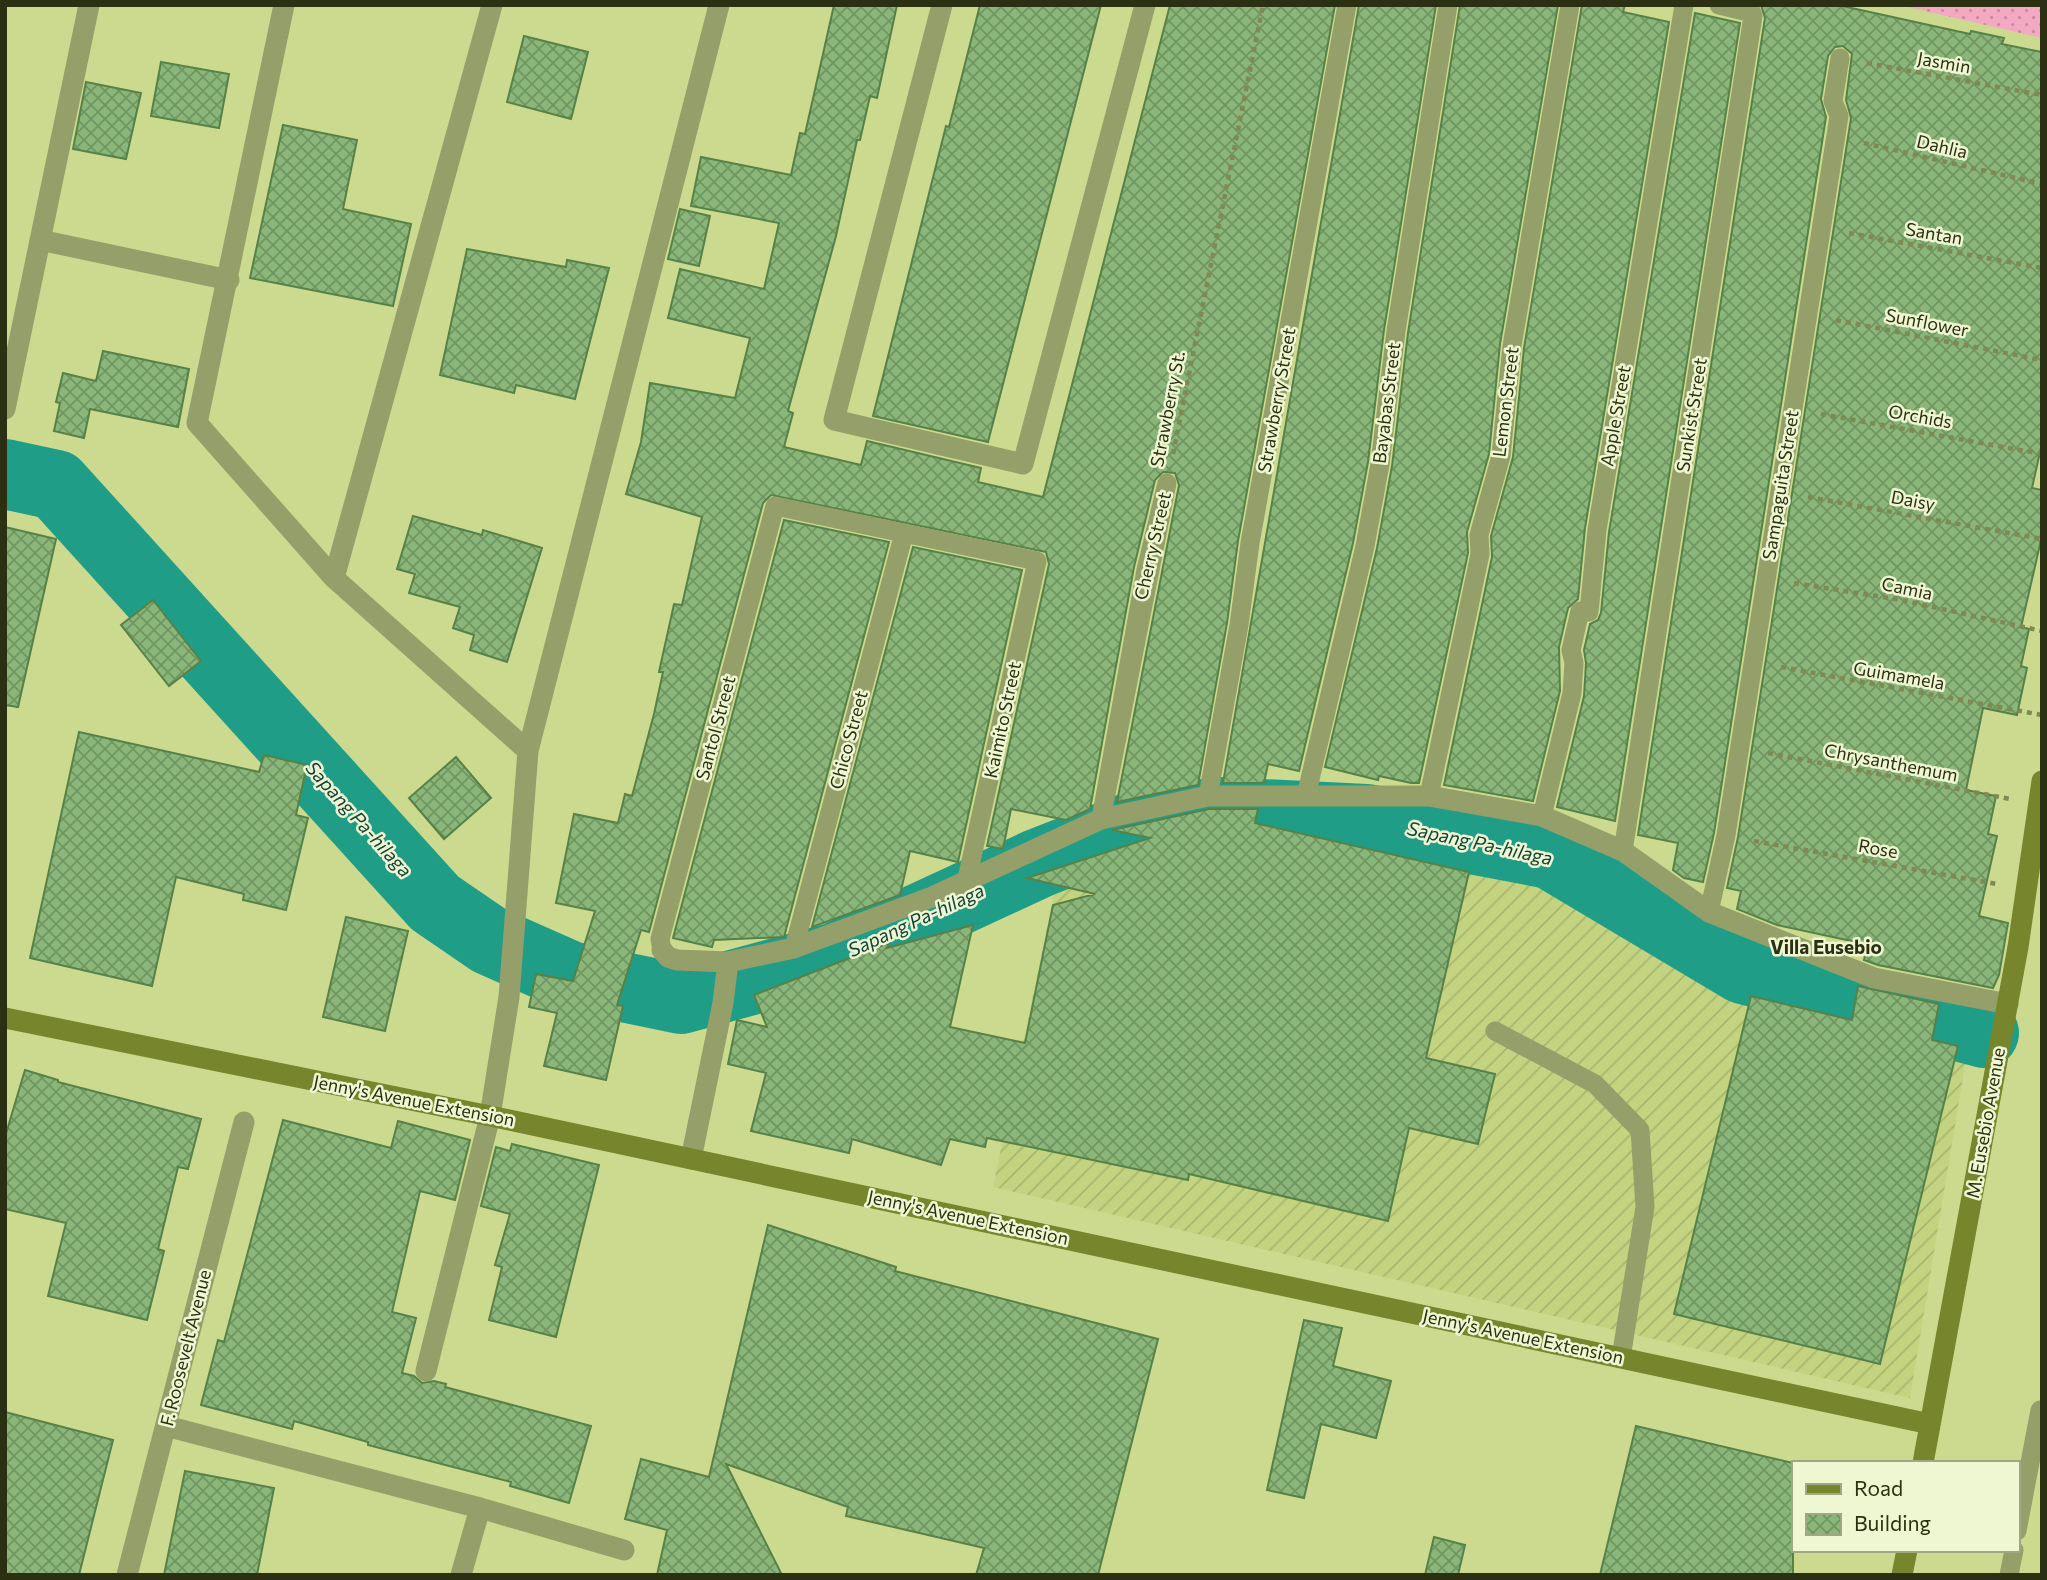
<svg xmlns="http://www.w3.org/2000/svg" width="2047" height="1580" font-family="Commissioner,sans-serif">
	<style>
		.industrial { fill: url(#industrial-furrows) }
		.grass { fill: url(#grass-dots) }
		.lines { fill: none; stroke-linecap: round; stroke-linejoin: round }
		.river { stroke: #209d87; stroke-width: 70 }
		.building { fill: url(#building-cross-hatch); stroke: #578247; stroke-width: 2 }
		.path { stroke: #7e8953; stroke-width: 4.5; stroke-dasharray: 5 5; stroke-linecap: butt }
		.lane { stroke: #949f69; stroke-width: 19 }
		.street { stroke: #949f69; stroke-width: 21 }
		.secondary { stroke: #77852c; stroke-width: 21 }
		.labels { text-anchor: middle; stroke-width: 5; stroke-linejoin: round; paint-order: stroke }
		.street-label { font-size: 18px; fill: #2a3011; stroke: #eff7d2 }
		.water-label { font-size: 19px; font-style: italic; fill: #104339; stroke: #eff7d2 }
		.neighbourhood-label { font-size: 19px; font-weight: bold; fill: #2a3011; stroke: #eff7d2 }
	</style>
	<defs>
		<pattern id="industrial-furrows" width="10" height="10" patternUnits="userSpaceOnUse" patternTransform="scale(1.75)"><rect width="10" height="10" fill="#c3d380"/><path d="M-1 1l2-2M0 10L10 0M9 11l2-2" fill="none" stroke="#a8b56e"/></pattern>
		<pattern id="grass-dots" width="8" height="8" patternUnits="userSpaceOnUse" patternTransform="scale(1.75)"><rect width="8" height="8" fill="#f4a9c2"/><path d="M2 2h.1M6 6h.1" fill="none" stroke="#c68a9c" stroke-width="1.8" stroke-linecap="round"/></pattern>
		<pattern id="building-cross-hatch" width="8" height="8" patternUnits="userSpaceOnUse" patternTransform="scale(1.75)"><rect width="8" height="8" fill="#8ab779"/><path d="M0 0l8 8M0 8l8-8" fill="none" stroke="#719562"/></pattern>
	</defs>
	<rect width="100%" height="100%" fill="#ccda8f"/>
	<path class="industrial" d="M 1221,818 L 1426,847 L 1541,872 L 1746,989 L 1968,1046 L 1910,1398 L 993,1187 L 1060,865 L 1142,833 Z"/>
	<path class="grass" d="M 1899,5 L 2042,5 L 2042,38 Z"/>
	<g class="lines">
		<path class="river" d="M 5,474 L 56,485 L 435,903 L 489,940 L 570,976 L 681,999 L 836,957 L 1039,863 L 1149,820 L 1222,812 L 1366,819 L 1550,854 L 1743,969 L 1984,1033"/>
	</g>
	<path class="building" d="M 834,5 L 897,5 L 877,98 L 870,96 L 860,140 L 857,140 L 836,236 L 788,411 L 793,413 L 784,447 L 861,465 L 867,441 L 981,468 L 978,482 L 1043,497 L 1170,5 L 1335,5 L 1238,541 L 1227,623 L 1198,785 L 1117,802 L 1179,485 L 1175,473 L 1163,472 L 1155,480 L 1134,567 L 1090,809 L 1066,820 L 1011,809 L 1003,849 L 987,846 L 1049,564 L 1046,552 L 771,495 L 763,503 L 649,932 L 641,930 L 617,1005 L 623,1006 L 606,1080 L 544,1066 L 557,1013 L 529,1007 L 536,974 L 573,981 L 595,911 L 556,903 L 574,814 L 618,823 L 625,794 L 632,796 L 654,714 L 663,672 L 659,672 L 674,604 L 682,605 L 702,517 L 626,494 L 641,442 L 650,383 L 735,398 L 750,338 L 668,318 L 680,269 L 764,289 L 779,223 L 691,206 L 701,157 L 791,175 L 800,133 L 805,134 Z
		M 980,5 L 1101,5 L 988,442 L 873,416 L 946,126 L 949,127 Z
		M 1359,5 L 1436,5 L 1384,330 L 1368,462 L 1353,543 L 1299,771 L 1268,764 L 1264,783 L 1223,783 Z
		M 1460,5 L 1558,5 L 1500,344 L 1489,454 L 1467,532 L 1468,553 L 1419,783 L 1411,783 L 1379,776 L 1378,780 L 1325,767 L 1377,548 L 1392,466 L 1408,333 Z
		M 1582,5 L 1625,5 L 1623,12 L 1669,22 L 1585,528 L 1578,599 L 1568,608 L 1559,647 L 1560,691 L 1533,801 L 1444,785 L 1492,557 L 1491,536 L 1513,457 L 1524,348 Z
		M 1761,5 L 1838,5 L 1970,34 L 1971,31 L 2004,38 L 2002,44 L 2042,52 L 2042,443 L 2032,488 L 2042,490 L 2042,536 L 2021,627 L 2029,629 L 2021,666 L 2027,668 L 2017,715 L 1983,708 L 1966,790 L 1996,796 L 1988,834 L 1997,836 L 1979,916 L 2008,923 L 1999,975 L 1993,988 L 1878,965 L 1864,960 L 1866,950 L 1855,948 L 1856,942 L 1777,925 L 1737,909 L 1741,891 L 1727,888 L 1738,837 L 1851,118 L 1846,100 L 1852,54 L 1843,46 L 1835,47 L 1828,56 L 1821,99 L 1826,117 L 1714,833 L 1703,882 L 1684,878 L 1673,870 L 1678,843 L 1638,835 L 1765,18 Z
		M 1695,13 L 1740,23 L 1615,821 L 1557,807 L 1584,696 L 1586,663 L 1584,650 L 1590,624 L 1598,620 L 1601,613 L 1609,532 Z
		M 524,36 L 588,52 L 571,119 L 507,102 Z
		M 161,62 L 229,74 L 219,128 L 151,116 Z
		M 86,82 L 141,93 L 126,159 L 73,149 Z
		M 283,125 L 357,140 L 343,209 L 411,224 L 393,306 L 250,278 Z
		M 680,209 L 710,216 L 699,266 L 668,259 Z
		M 467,249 L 566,267 L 567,260 L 609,268 L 575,399 L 516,385 L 514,393 L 440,375 Z
		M 103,351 L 189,369 L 178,427 L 90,409 L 84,438 L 54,431 L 60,403 L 56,402 L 63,373 L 96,381 Z
		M 413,516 L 482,535 L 483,530 L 542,548 L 507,662 L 470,650 L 474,635 L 453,628 L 460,607 L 409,593 L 415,574 L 397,569 Z
		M 784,520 L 889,542 L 784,937 L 714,940 L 712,947 L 673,938 Z
		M 5,527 L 56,539 L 18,707 L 5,705 Z
		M 913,547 L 1022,570 L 958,862 L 910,851 L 900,895 L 812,927 Z
		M 153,600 L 201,661 L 169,686 L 121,625 Z
		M 79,732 L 259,772 L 264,755 L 307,765 L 296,815 L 308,818 L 286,910 L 243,900 L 244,894 L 176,877 L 152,986 L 30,958 Z
		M 456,757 L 491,798 L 444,839 L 409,798 Z
		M 1209,809 L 1258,809 L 1255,823 L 1469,872 L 1426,1058 L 1495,1074 L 1478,1144 L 1409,1128 L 1388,1221 L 1189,1174 L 1188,1180 L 987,1138 L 985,1147 L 950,1139 L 941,1165 L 852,1139 L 849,1153 L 751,1131 L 766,1073 L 728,1064 L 737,1020 L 767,1027 L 754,995 L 889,943 L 887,948 L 973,925 L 950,1027 L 1025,1043 L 1053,905 L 1095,894 L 1027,878 L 1150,838 L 1112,830 Z
		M 346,917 L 408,931 L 385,1031 L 323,1017 Z
		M 1858,986 L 1939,1004 L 1932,1040 L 1958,1046 L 1880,1364 L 1674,1314 L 1751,996 L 1852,1020 Z
		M 25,1070 L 58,1080 L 58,1082 L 201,1119 L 188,1169 L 178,1167 L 158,1249 L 164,1251 L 147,1320 L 48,1296 L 66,1223 L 5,1209 L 5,1137 Z
		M 283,1120 L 391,1148 L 398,1121 L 470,1140 L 455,1200 L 420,1191 L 392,1312 L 416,1318 L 402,1373 L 414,1376 L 422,1383 L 434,1381 L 446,1384 L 445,1387 L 591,1426 L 569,1503 L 510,1486 L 511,1482 L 368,1445 L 368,1442 L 294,1421 L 292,1429 L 201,1405 L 218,1340 L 224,1342 Z
		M 512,1144 L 599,1165 L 556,1337 L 489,1320 L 502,1267 L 495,1265 L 510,1214 L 481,1206 L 496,1147 L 510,1151 Z
		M 768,1225 L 896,1267 L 895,1271 L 1158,1339 L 1098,1575 L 976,1575 L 984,1548 L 846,1516 L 848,1507 L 726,1464 L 782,1575 L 657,1575 L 667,1530 L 625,1519 L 641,1459 L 709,1477 Z
		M 1304,1320 L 1342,1328 L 1333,1366 L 1391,1381 L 1376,1438 L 1321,1424 L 1304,1498 L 1267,1490 Z
		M 5,1412 L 113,1440 L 79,1575 L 5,1575 Z
		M 1636,1426 L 1793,1463 L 1793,1575 L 1600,1575 Z
		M 185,1471 L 274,1488 L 257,1575 L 164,1575 Z
		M 1434,1537 L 1465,1545 L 1458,1575 L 1425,1575 Z"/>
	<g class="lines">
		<path class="path" d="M 1867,63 L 2042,95
			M 1864,143 L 2042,184
			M 1849,233 L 2042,268
			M 1836,320 L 2042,360
			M 1821,414 L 2042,454
			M 1173,454 L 1263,5
			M 1808,497 L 2042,539
			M 1794,583 L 1901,600 L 2042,631
			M 1781,667 L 2042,715
			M 1768,753 L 2010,799
			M 1754,841 L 1997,884"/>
		<path class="lane" d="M 1167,483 L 1101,819 L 1146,570 Z
			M 1208,796 L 1239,625 L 1250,543 L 1347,5
			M 1306,796 L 1365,546 L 1380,464 L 1396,331 L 1448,5
			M 1429,796 L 1480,554 L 1479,535 L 1501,456 L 1512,346 L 1570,5
			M 1542,816 L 1572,693 L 1574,663 L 1571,650 L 1580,611 L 1589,612 L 1597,530 L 1684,5
			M 1623,851 L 1753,16 L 1752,13 L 1719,5
			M 1709,912 L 1726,835 L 1839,116 L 1833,101 L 1840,58
			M 794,948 L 904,533
			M 662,950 L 660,939 L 775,506 L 1037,561 L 967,879
			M 1495,1031 L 1595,1084 L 1640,1130 L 1645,1207 L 1621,1358
			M 2017,1531 L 2040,1410
			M 2009,1575 L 2014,1550"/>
		<path class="street" d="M 284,5 L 197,423 L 334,578 L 528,751
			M 942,5 L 834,420 L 1023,464 L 1145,5
			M 40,240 L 229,280
			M 5,409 L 89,5
			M 334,578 L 492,5
			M 662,950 L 668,957 L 677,960 L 728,962 L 794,948 L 932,897 L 1101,819 L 1208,796 L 1429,796 L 1542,816 L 1623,851 L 1709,912 L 1874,978 L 2008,1004
			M 691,1159 L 723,1003 L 728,962
			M 426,1371 L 490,1116 L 509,997 L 528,751 L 719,5
			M 166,1426 L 480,1508 L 624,1550
			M 127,1575 L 244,1122
			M 461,1575 L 480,1508"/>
		<path class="secondary" d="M 5,1018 L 490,1116 L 1930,1424
			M 1923,1463 L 2018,947 L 2042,781
			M 1902,1575 L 1907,1550"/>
	</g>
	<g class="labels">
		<g class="street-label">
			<text transform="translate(1944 63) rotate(10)" y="6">Jasmin</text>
			<text transform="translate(1942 147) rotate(13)" y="6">Dahlia</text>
			<text transform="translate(1934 234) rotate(10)" y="6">Santan</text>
			<text transform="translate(1927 323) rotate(11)" y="6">Sunflower</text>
			<text transform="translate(1277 400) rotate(-80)" y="6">Strawberry Street</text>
			<text transform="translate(1506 402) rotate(-83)" y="6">Lemon Street</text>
			<text transform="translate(1387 403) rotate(-83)" y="6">Bayabas Street</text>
			<text transform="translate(1168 409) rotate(-79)" y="6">Strawberry St.</text>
			<text transform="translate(1692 415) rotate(-81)" y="6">Sunkist Street</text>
			<text transform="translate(1616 416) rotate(-80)" y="6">Apple Street</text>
			<text transform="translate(1920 417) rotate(10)" y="6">Orchids</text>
			<text transform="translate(1781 485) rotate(-81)" y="6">Sampaguita Street</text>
			<text transform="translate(1913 501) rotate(11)" y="6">Daisy</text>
			<text transform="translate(1153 546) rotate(-77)" y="6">Cherry Street</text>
			<text transform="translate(1907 589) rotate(12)" y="6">Camia</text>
			<text transform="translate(1899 676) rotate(10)" y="6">Guimamela</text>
			<text transform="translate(1003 720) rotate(-78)" y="6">Kaimito Street</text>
			<text transform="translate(716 728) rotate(-75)" y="6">Santol Street</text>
			<text transform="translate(849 740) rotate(-75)" y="6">Chico Street</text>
			<text transform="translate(1891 763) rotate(11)" y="6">Chrysanthemum</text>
			<text transform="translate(1878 849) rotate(10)" y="6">Rose</text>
			<text transform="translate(414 1101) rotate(11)" y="6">Jenny's Avenue Extension</text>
			<text transform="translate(1986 1123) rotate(-80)" y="6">M. Eusebio Avenue</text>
			<text transform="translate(968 1218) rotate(12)" y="6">Jenny's Avenue Extension</text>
			<text transform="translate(1523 1337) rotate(12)" y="6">Jenny's Avenue Extension</text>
			<text transform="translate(186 1348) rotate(-76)" y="6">F. Roosevelt Avenue</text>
		</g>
		<g class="water-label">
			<text transform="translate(359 819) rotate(48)" y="7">Sapang Pa-hilaga</text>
			<text transform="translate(1480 843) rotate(12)" y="7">Sapang Pa-hilaga</text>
			<text transform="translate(916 920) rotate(-25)" y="7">Sapang Pa-hilaga</text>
		</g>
		<g class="neighbourhood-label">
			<text x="1826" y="954">Villa Eusebio</text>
		</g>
	</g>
	<rect width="2047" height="1580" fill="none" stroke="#2a3011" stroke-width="14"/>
	<rect x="1792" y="1461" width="228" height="91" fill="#eff7d2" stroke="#a0a785" stroke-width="2"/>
	<rect x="1806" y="1484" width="35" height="10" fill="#77852c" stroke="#a0a785" stroke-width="2"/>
	<text x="1854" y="1496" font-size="21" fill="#2a3011">Road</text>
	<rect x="1806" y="1514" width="35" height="21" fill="url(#building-cross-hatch)" stroke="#a0a785" stroke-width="2"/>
	<text x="1854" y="1531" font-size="21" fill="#2a3011">Building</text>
</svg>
